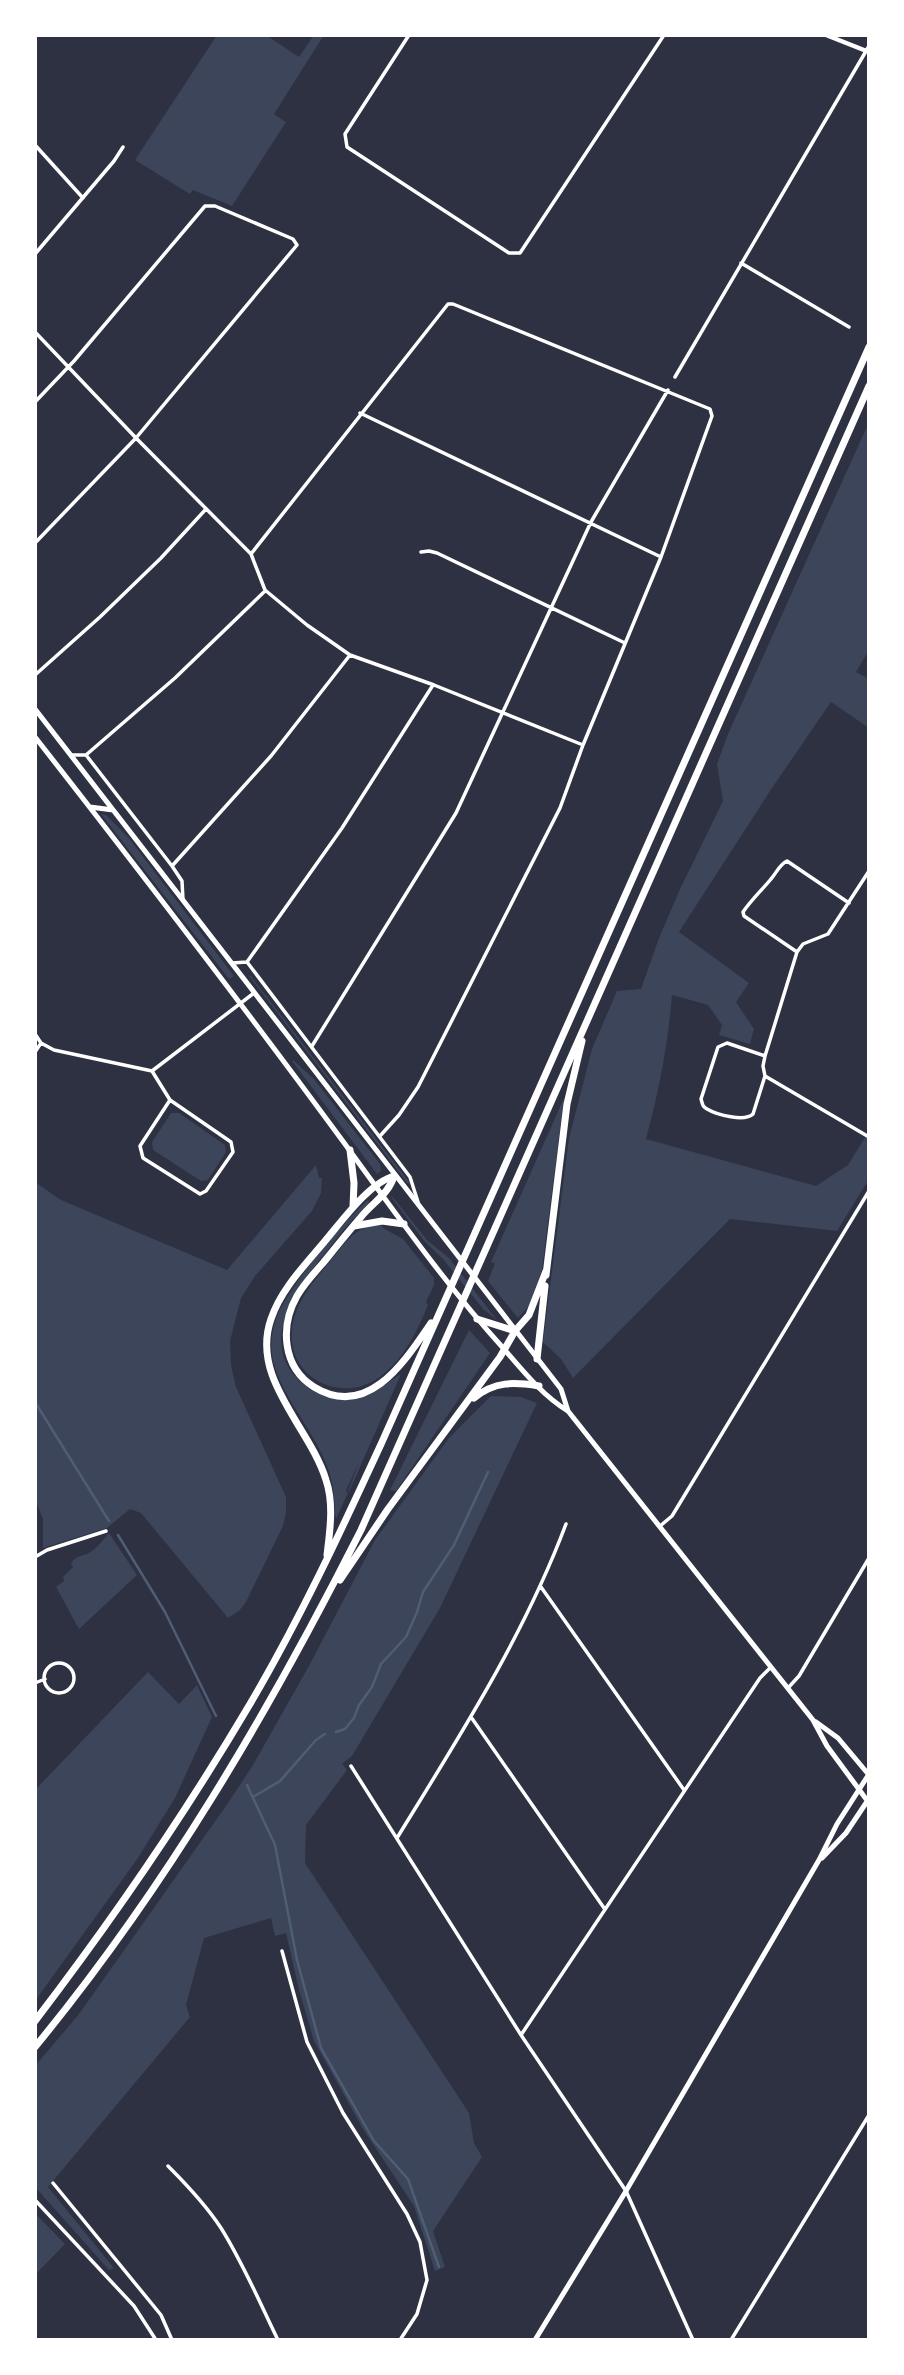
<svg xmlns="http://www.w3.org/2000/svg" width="904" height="2375" font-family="'Nunito Sans',sans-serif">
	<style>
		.green { fill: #3c4559 }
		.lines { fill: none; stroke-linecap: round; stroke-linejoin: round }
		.stream { stroke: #4f5d75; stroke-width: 2.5 }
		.minor { stroke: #fff; stroke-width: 3.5 }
		.tertiary { stroke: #fff; stroke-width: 4.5 }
		.secondary { stroke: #fff; stroke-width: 5 }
		.motorway { stroke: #fff; stroke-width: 7 }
	</style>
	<rect width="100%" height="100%" fill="#2d3142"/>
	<path class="green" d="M 217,35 L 266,35 L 299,57 L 314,35 L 324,35 L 274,114 L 286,122 L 232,206 L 193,190 L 190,194 L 135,160 Z
		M 869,422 L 869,650 L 856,672 L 869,679 L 869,728 L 831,702 L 772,788 L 679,932 L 749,983 L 736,1002 L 754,1029 L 750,1044 L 719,1035 L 722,1025 L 708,1005 L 672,995 C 668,1045 659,1091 646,1139 L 816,1186 L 848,1165 L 869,1131 L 869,1179 L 837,1231 L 730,1219 L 573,1378 L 561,1359 L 543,1342 L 569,1138 L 592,1049 L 617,991 L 641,989 L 659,938 L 680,889 L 723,801 L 717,764 L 728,734 Z
		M 101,814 L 106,815 L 128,837 L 234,976 L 229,979 Z
		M 250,975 L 410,1183 L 408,1184 L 249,976 Z
		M 293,1060 L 314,1079 L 380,1164 L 381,1171 L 377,1174 L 292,1061 Z
		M 564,1098 L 542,1269 L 529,1306 L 518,1318 L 488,1281 L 495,1263 L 491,1262 Z
		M 171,1113 L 179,1113 L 225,1145 L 226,1152 L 208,1180 L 201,1181 L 153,1150 L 152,1142 Z
		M 316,1165 L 319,1178 L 322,1178 L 321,1193 L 312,1211 L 255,1276 L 241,1298 L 230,1341 L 231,1365 L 236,1387 L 286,1497 L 286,1513 L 283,1526 L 246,1602 L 239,1611 L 228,1618 L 141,1513 L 130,1509 L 107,1528 L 43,1548 L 43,1519 L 35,1499 L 35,1182 L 61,1200 L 227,1270 Z
		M 392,1196 L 427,1240 L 449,1258 L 497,1320 L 483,1309 L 443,1259 L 425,1242 L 391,1197 Z
		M 368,1200 L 370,1203 C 355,1215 343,1231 330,1247 C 301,1282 253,1342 303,1384 C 320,1398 343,1402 364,1396 C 379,1392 389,1380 401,1374 L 349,1492 L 348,1491 L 360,1460 L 346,1491 L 348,1493 L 336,1519 C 334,1501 334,1483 327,1466 C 315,1434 291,1408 278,1376 C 270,1358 269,1338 276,1319 C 287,1288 343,1222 368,1200 Z
		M 381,1224 L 383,1228 L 403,1239 L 434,1278 L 434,1285 L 426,1302 L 428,1305 C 417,1331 405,1358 381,1376 C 344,1405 287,1380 292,1330 C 294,1303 315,1280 331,1260 C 347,1241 354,1227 381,1224 Z
		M 469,1330 L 490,1353 L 396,1491 L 390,1490 Z
		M 491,1396 L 521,1397 L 537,1403 L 440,1608 L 352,1756 L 342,1764 L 347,1770 L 306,1825 L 305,1863 L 469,2113 L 474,2143 L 482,2157 L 433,2231 L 445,2267 L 435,2271 L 414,2206 L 363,2129 L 314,2041 L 299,1990 L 286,1933 L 275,1936 L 271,1918 L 204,1938 L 186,2005 L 190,2017 L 48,2187 L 114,2268 L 109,2270 L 35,2187 L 35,2066 L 79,2014 L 228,1803 L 253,1765 L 310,1664 L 375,1540 L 449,1438 Z
		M 109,1533 L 137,1575 L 79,1629 L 56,1587 L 64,1581 L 63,1577 L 73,1567 L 71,1563 C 77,1554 84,1557 92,1551 C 98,1546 104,1539 109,1533 Z
		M 148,1672 L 179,1704 L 197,1685 L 212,1717 L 175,1798 L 138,1858 L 35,2001 L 35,1790 Z
		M 35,2213 L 65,2244 L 36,2274 L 35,2273 Z"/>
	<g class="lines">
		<path class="stream" d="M 35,1402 L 109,1521
			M 118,1535 L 165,1612 L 216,1716
			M 336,1732 L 345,1729 L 354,1718 L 359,1705 L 372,1687 L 381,1664 L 406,1637 L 417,1612 L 423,1592 L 454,1545 L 488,1472
			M 247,1785 L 275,1845 L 297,1960 L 321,2048 L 374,2141 L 408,2179 L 439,2267
			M 253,1797 L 280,1781 L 316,1740 L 325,1734"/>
		<path class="minor" d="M 409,35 L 345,134 L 347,147 L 509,253 L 520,253 L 664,35
			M 35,145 L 83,198
			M 35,254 L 114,161 L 123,147
			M 741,263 L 849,327
			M 35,332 L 136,438 L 251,554 L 265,590 L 307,625 L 350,655 L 434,685 L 583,745
			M 675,377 L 869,46
			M 35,402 L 74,361 L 205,206 L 215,206 L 293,239 L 297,245 L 136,438 L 35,543
			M 360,413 L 661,557
			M 421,552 L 429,551 L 437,553 L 625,643
			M 251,554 L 448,304 L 453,304 L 710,409 L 712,416 L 661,557 L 583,745 L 560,808 L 418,1087 L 399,1115 L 380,1136
			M 35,675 L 100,617 L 161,558 L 206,509
			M 72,755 L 86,755 L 172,866 L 182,881 L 183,900
			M 86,755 L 175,678 L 265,591
			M 172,866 L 271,756 L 350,655
			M 797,952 L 744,916 L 743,912 C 752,899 762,890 771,879 C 777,872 779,865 787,861 L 849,903
			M 247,962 L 342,828 L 433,685
			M 232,963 L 247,962 L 410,1177 L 418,1202
			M 35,1034 L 41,1043 L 54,1050 L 152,1071 L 254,993
			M 312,1046 L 456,813 L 591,522 L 668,390
			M 35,1052 L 41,1043
			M 765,1056 L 727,1043 L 718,1047 L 701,1099 C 703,1105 702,1106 707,1109 C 717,1115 745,1122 753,1114 L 765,1076 L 763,1066 L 765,1056 L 797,952 L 803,944 L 828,934 L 869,871
			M 152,1071 L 170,1100 L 231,1142 L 233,1152 L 206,1191 L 200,1194 L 143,1158 L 140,1146 L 170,1100
			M 765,1076 L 869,1137
			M 660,1526 L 672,1516 L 869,1191
			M 35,1557 L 47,1550 L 106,1531
			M 541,1587 L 684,1790
			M44 1678a15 15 0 1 1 30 0a15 15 0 1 1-30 0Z
			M 35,1683 L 45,1679
			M 788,1688 L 799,1676 L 869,1558
			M 471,1717 L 604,1908
			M 351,1766 L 521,2035 L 626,2191 L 693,2340
			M 397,1838 C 459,1737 524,1636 566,1524
			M 282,1951 L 307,2042 L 343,2113 L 407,2214 L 420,2242 L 427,2280 L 417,2314 L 400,2340
			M 521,2035 L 760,1678 L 771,1667
			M 168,2166 C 187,2185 206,2205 221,2228 C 243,2263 260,2303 278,2340
			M 53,2183 L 161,2315 L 172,2340
			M 35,2200 L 134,2306 L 156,2340
			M 731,2340 L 869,2115"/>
		<path class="tertiary" d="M 826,35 L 869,52"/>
		<path class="secondary" d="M 35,709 L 561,1389 L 568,1411 L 813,1720 L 827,1746 L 869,1803
			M 35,737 C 139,870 242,1004 342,1140 C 394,1211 445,1284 504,1349 C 523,1371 543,1396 568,1411
			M 90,807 L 113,810
			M 816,1722 L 838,1738 L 869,1775
			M 822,1858 L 846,1833 L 868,1800
			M 535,2340 L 626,2191 L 819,1860 L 837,1824 L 869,1774"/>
		<path class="motorway" d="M 350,1150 L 354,1183 L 353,1207
			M 394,1176 C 389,1194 372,1203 361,1217 C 348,1232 336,1247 323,1263 C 314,1273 304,1284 297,1296 C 280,1326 282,1367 314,1387 C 368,1420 405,1361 431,1323
			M 354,1226 L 382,1221 L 404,1224
			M 546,1275 L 567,1104 L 582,1041
			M 477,1319 L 515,1331
			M 537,1359 L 545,1286
			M 474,1398 C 495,1381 514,1382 539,1386
			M 327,1555 C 330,1530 334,1504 326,1480 C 310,1427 250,1379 271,1319 C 281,1289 305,1265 325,1241 C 342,1221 369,1183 394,1176
			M 340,1580 L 388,1509 L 500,1357 L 515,1331 L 529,1315 L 546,1271
			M 35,2021 C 113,1919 185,1814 250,1704 C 300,1619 341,1531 382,1442 L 869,347
			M 35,2047 C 165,1889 269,1712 361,1530 L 869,386"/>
	</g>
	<rect width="904" height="2375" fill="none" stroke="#ffffff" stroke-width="74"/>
</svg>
